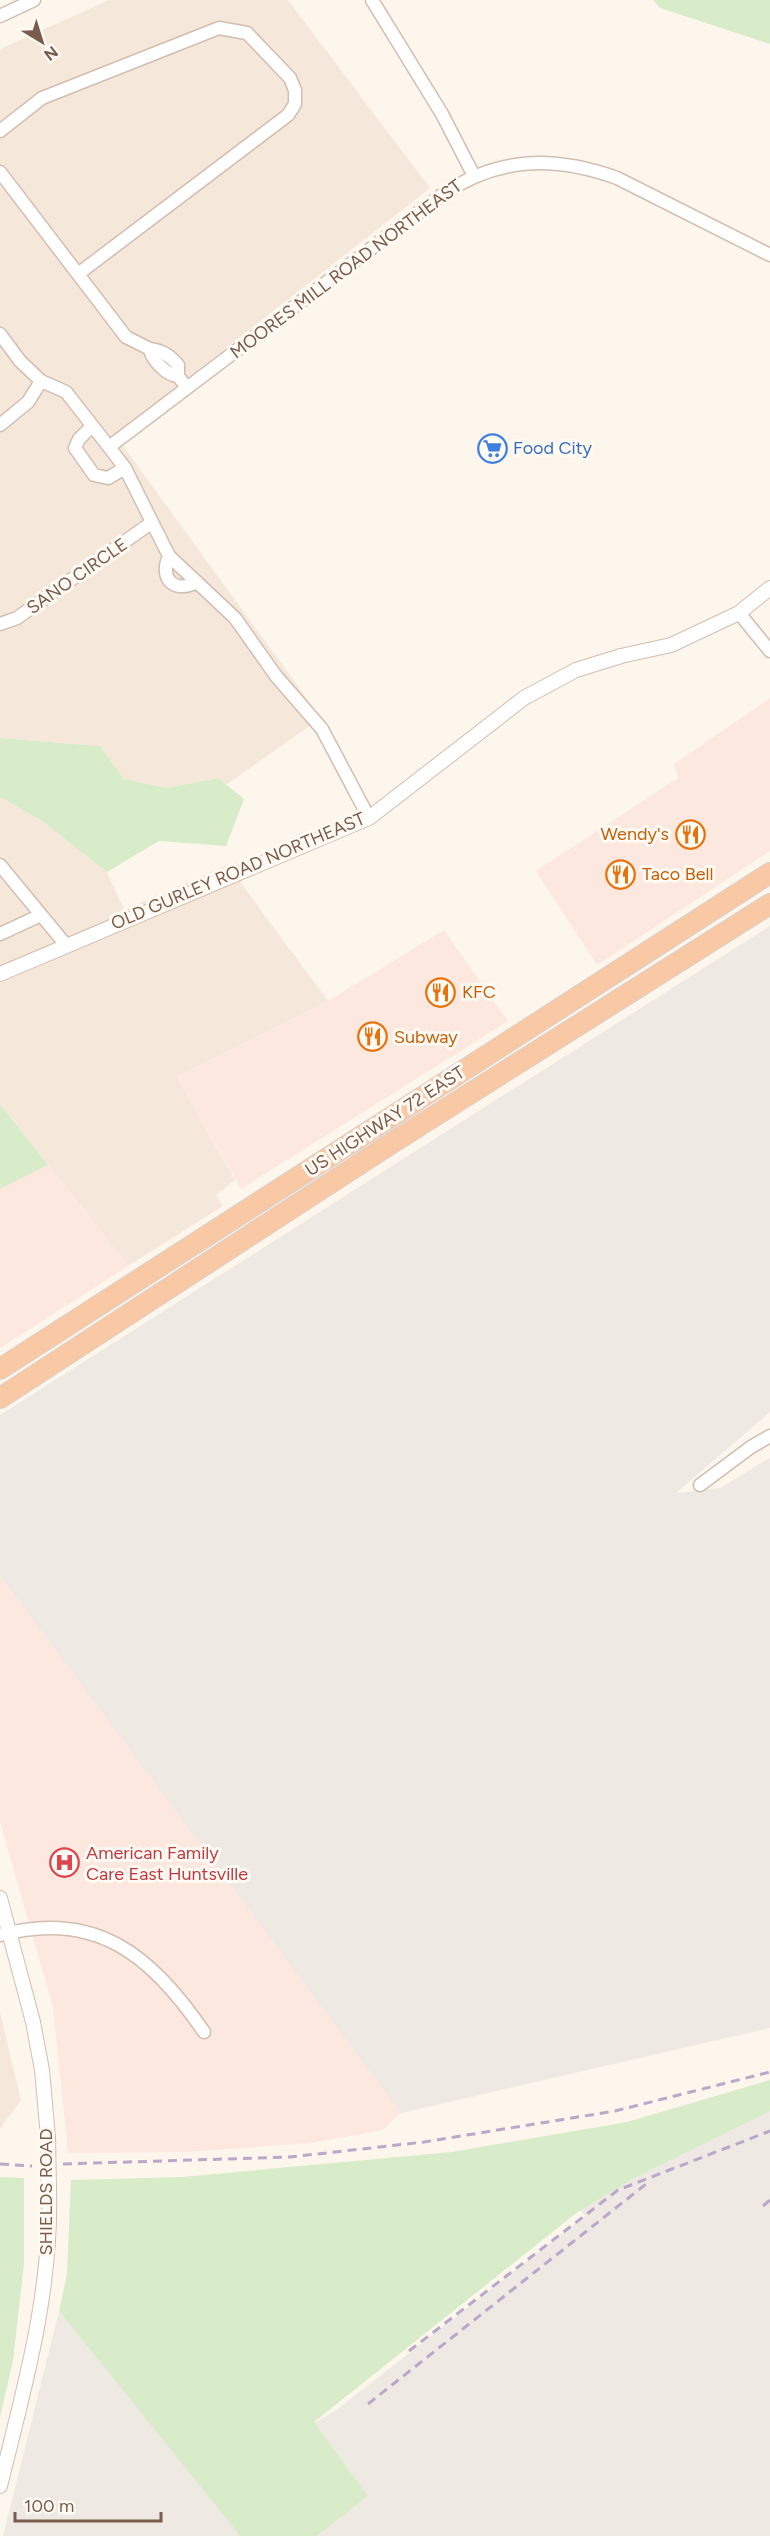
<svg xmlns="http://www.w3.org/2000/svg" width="770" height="2536" font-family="Figtree,sans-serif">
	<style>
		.residential { fill: #f5e8da }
		.commercial { fill: #fde8e0 }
		.industrial { fill: #efe9e4 }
		.green { fill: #d8ecc9 }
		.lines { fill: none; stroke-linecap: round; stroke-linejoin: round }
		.minor-casing { stroke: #d1beb0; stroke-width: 15 }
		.tertiary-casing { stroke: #d1beb0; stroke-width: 16 }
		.trunk-casing { stroke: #dad1cd; stroke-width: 22 }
		.minor { stroke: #fff; stroke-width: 12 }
		.tertiary { stroke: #fff; stroke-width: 14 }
		.trunk { stroke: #f9c8a4; stroke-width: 20 }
		.rail { stroke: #b9a8c9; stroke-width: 3; stroke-dasharray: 9 6; stroke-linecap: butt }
		.tertiary-bridge-casing { stroke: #d1beb0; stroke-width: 16; stroke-linecap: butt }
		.tertiary-bridge { stroke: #fff; stroke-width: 14 }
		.labels { text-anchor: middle; stroke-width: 6; stroke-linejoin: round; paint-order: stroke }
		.street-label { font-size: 18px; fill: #7a5c4d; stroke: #fffaf3 }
		.shop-label { font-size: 18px; fill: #366cbe; stroke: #fffaf3; text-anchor: start }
		.food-label { font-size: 18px; fill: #c56008; stroke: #fffaf3; text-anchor: start }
		.health-label { font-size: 18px; fill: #be3a42; stroke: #fffaf3; text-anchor: start }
	</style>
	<rect width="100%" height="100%" fill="#fdf6ec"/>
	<path class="residential" d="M 109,0 L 288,0 L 430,188 L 115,435 L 321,718 L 226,785 L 217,778 L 166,788 L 124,779 L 100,746 L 0,738 L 0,49 Z
		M 0,797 L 42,821 L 107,872 L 124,910 L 231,863 L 241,883 L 328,1001 L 177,1077 L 235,1180 L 216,1195 L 223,1206 L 128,1266 L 0,1104 Z
		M 0,2013 L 21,2100 L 0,2129 Z"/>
	<path class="commercial" d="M 770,698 L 770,851 L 597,965 L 536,871 L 678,778 L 674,764 Z
		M 444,930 L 508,1021 L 241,1189 L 177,1077 L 328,1001 Z
		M 48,1165 L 128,1266 L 0,1348 L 0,1189 Z
		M 0,1576 L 401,2112 L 383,2130 L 310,2143 L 186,2152 L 68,2153 L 53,2007 L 0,1822 Z"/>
	<path class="industrial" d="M 770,926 L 770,1412 L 676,1493 L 720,1488 L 770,1458 L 770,2028 L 401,2113 L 0,1576 L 0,1415 Z
		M 770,2104 L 770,2536 L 317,2536 L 368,2496 L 314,2423 L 335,2411 L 585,2216 L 546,2165 Z
		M 59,2311 L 240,2536 L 3,2536 Z"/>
	<path class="green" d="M 653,0 L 770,0 L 770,44 L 660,8 Z
		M 0,738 L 100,746 L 124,779 L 166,788 L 218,778 L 244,799 L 226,846 L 159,841 L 107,872 L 42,821 L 0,797 Z
		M 0,1104 L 48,1165 L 0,1189 Z
		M 770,2080 L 770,2111 L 632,2179 L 575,2214 L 314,2422 L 368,2496 L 317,2536 L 240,2536 L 59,2311 L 67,2274 L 71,2180 L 182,2177 L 452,2152 L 627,2122 Z
		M 0,2177 L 24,2178 L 24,2263 L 13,2361 L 0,2417 Z"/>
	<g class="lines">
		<defs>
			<path id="minor" d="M 372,0 L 442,114 L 474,176
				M 0,16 L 34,0
				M 0,131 L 42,98 L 219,28 L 247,33 L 290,78 L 295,90 L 295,104 L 288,115 L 78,274
				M 0,172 L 126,337 L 150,349
				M 0,334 L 20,361 L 41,381 L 66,392 L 109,447 L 125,468 L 169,556 L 235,618 L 276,676 L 322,729 L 369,818
				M 178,376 C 167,376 151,359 150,349 C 163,351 169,355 178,365 L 178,376 L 187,388
				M 0,425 L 28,402 L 41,381
				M 92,426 L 79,439 L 75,448 L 94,475 L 108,478 L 125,468
				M 109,447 L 443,194 C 500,156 555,156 617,178 L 770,255
				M 169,556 C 159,579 174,594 197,582
				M 739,613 L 770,651
				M 0,624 L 17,618 L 151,523
				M 0,865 L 66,945
				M 0,934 L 41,915
				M 700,1485 L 751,1447 L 770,1436
				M 0,1935 C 97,1909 153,1957 204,2032"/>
			<path id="tertiary" d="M 0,974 L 369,818 L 524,698 L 576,670 L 621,656 L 671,645 L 739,613 L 770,588
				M 0,1898 L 33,2022 L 42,2070 L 48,2137
				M 0,2486 C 24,2389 52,2292 49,2190"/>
			<path id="trunk" d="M 0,1369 L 770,873
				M 0,1398 L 395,1141 L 770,904"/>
		</defs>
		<use href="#minor" class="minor-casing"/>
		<use href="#tertiary" class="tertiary-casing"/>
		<use href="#trunk" class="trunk-casing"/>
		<use href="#minor" class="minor"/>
		<use href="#tertiary" class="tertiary"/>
		<use href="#trunk" class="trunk"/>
		<path class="rail" d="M 0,2164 L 32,2166
			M 63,2164 L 290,2157 L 424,2142 L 615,2111 L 770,2072
			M 763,2206 L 770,2200
			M 409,2351 L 618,2190 L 770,2131
			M 368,2404 L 646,2184"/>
		<defs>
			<path id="tertiary-bridge" d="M 48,2137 L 49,2190"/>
		</defs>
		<use href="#tertiary-bridge" class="tertiary-bridge-casing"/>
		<use href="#tertiary-bridge" class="tertiary-bridge"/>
	</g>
	<defs>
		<symbol id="supermarket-ring" viewBox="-11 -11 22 22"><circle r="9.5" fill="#fffaf3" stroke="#3f7fe0" stroke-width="1.5"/><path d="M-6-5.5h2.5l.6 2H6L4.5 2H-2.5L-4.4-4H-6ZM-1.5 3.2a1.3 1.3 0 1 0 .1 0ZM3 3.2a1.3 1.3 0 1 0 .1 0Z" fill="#3f7fe0"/></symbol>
		<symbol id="restaurant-ring" viewBox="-11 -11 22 22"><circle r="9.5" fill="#fffaf3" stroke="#e8710a" stroke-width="1.5"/><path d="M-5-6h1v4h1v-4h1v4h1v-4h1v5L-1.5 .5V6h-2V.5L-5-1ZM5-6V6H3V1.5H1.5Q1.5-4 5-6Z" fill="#e8710a"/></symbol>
		<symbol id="hospital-ring" viewBox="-11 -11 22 22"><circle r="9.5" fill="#fffaf3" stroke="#e0444e" stroke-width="1.5"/><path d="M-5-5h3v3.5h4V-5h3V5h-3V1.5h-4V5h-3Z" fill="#e0444e"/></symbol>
	</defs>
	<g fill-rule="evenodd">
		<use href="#supermarket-ring" x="476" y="432" width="33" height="33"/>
		<use href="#restaurant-ring" x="674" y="818" width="33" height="33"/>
		<use href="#restaurant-ring" x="604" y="858" width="33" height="33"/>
		<use href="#restaurant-ring" x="424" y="976" width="33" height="33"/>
		<use href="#restaurant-ring" x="356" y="1020" width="33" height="33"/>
		<use href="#hospital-ring" x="48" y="1846" width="33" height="33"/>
	</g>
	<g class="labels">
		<g class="street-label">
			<text transform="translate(346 269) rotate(-37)" y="6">MOORES MILL ROAD NORTHEAST</text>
			<text transform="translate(77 576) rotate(-35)" y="6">SANO CIRCLE</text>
			<text transform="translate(238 871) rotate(-23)" y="6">OLD GURLEY ROAD NORTHEAST</text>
			<text transform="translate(385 1121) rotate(-33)" y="6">US HIGHWAY 72 EAST</text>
			<text transform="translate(46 2192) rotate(-90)" y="6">SHIELDS ROAD</text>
		</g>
		<g class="shop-label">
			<text x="513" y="454">Food City</text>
		</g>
		<g class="food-label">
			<text x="669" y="840" text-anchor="end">Wendy's</text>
			<text x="642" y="880">Taco Bell</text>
			<text x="462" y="998">KFC</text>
			<text x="394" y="1043">Subway</text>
		</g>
		<g class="health-label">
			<text x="86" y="1859">American Family<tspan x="86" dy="21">Care East Huntsville</tspan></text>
		</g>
	</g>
	<g transform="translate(42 42) rotate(142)" stroke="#fffaf3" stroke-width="4.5" paint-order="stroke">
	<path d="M0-4.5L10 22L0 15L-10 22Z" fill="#7a5c4d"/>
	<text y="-9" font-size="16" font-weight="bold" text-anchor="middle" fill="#7a5c4d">N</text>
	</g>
	<path d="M15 2512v9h146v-9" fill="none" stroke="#7a5c4d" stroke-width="3"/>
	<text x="24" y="2512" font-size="18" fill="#7a5c4d" stroke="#fffaf3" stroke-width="4.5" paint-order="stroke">100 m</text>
</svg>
